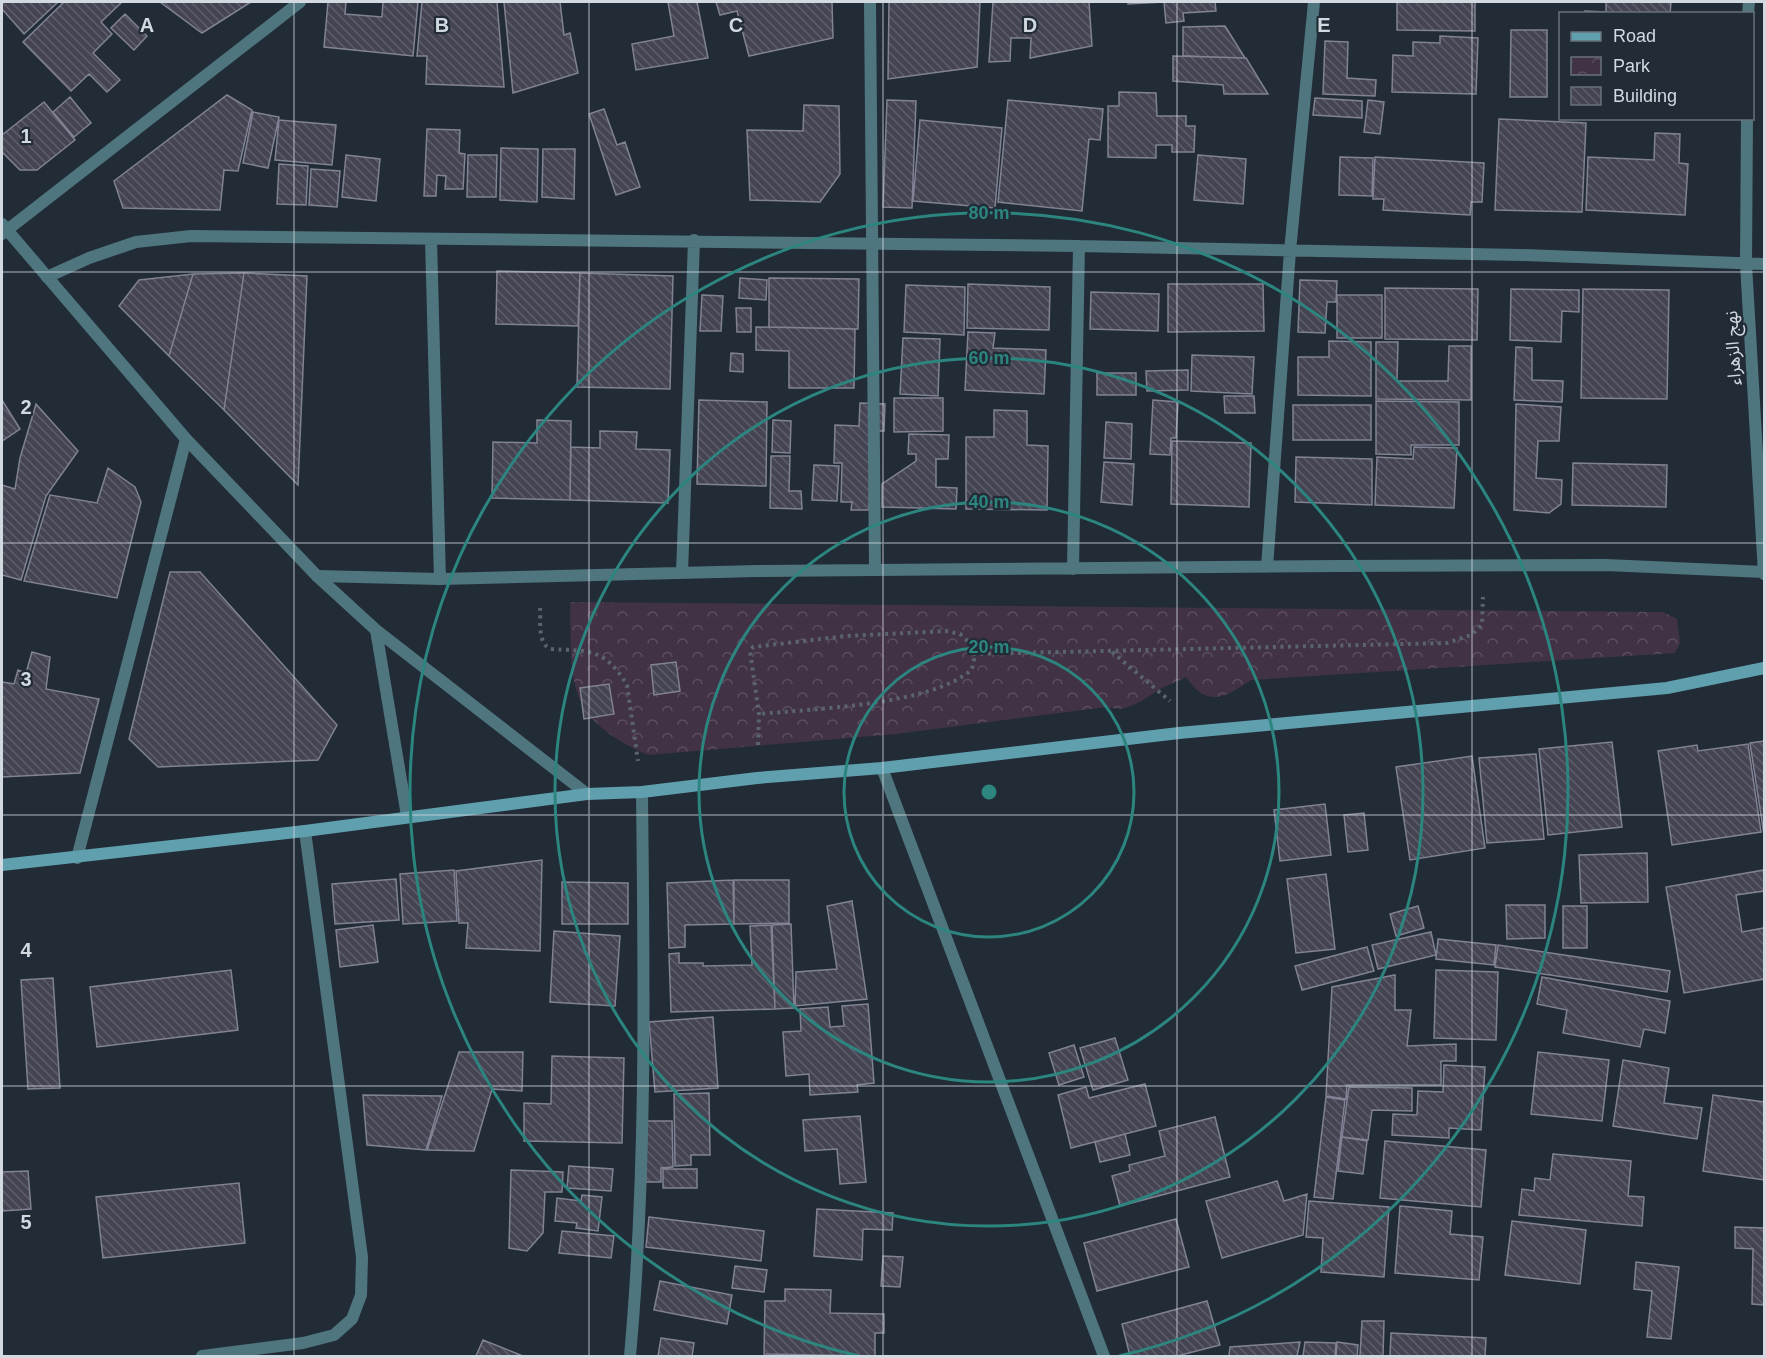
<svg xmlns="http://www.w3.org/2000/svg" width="1766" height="1358" font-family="Helvetica,'Noto Sans Arabic',sans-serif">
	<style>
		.park { fill: url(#park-crowns) }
		.building { fill: url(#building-back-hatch); stroke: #818293; stroke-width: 1.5 }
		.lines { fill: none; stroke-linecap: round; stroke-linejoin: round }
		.path { stroke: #5a646e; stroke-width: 4; stroke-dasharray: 3 4.5; stroke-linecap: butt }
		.minor { stroke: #4f757e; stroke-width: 12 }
		.tertiary { stroke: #4f757e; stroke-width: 12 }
		.secondary { stroke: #609fae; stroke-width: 12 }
		.grid { fill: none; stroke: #d2d9e0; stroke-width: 1.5; stroke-opacity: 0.55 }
		.ring { fill: none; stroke: #2c857f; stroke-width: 3 }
		.labels { text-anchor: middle; stroke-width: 4.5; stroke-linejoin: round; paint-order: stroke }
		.street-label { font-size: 18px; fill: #d2d9e0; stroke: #212c37 }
		.grid-label { font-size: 20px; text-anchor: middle; font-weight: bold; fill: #d2d9e0; stroke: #212c37; stroke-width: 4.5; stroke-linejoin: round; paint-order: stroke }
		.centre { fill: #2c857f; stroke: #212c37; stroke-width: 3 }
		.ring-label { font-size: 18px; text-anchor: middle; font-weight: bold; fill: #2c857f; stroke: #212c37; stroke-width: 4.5; stroke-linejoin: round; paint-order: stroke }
	</style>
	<defs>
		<pattern id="park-crowns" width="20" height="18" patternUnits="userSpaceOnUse" patternTransform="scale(1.5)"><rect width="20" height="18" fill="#413246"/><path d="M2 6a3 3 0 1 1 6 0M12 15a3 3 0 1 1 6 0" fill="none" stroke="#5c4f60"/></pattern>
		<pattern id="building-back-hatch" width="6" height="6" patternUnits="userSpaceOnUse" patternTransform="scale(1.5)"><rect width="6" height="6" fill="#444453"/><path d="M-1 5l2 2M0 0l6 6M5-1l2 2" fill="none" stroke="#5e5e6b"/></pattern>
	</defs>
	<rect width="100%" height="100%" fill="#212c37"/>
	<path class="park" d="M 570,602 L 1663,612 L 1677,619 L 1680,643 L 1675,653 L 1251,680 C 1225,698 1207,708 1186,677 C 1175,683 1161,687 1151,695 C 1135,705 1125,712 1106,707 L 896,734 L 648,755 C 564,717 572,685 570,602 Z"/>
	<path class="building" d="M 2,2 L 58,2 L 24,34 L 2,9 Z
		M 64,2 L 122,2 L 101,22 L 112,34 L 93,53 L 120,80 L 107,92 L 89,74 L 71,91 L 23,42 Z
		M 160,2 L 251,2 L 202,33 Z
		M 328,2 L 346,2 L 345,14 L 382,17 L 383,2 L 418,2 L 413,56 L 324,47 Z
		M 422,2 L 497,2 L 504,87 L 426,84 L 427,56 L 417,56 Z
		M 504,2 L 560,2 L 564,35 L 570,33 L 578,73 L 513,93 Z
		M 668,2 L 697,2 L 708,58 L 636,70 L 632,44 L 674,36 Z
		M 716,2 L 832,2 L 833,38 L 749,56 L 737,11 L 720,15 Z
		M 889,2 L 980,2 L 977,67 L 888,79 Z
		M 993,2 L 1089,2 L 1092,46 L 1030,58 L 1031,38 L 1011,38 L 1010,61 L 989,62 Z
		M 1128,2 L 1215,2 L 1216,11 L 1183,13 L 1184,21 L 1166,23 L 1164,2 L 1128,4 Z
		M 1397,2 L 1475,2 L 1475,31 L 1397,30 Z
		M 1606,2 L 1671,2 L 1670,14 L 1585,14 L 1585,11 L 1606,12 Z
		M 125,14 L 147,36 L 134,50 L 111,28 Z
		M 1225,26 L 1245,58 L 1183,56 L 1183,27 Z
		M 1511,30 L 1547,30 L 1547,97 L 1510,97 Z
		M 1440,36 L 1478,38 L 1476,94 L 1392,92 L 1393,55 L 1413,56 L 1413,42 L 1440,43 Z
		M 1325,41 L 1348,42 L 1347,78 L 1376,80 L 1375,96 L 1323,94 Z
		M 1173,56 L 1246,58 L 1268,94 L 1224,94 L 1223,85 L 1173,81 Z
		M 1119,92 L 1156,93 L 1157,116 L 1186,116 L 1186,126 L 1195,126 L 1194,152 L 1172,152 L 1172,145 L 1156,145 L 1156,158 L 1108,157 L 1108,106 L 1119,106 Z
		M 227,95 L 252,110 L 238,171 L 224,170 L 220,210 L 123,208 L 114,181 Z
		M 70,97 L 91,123 L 74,137 L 53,112 Z
		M 1315,98 L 1362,101 L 1362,118 L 1313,115 Z
		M 887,100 L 916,101 L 912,208 L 883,207 Z
		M 1008,100 L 1103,109 L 1100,140 L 1089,139 L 1082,211 L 998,202 Z
		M 1368,100 L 1384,102 L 1380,134 L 1364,132 Z
		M 44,102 L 75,140 L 37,170 L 20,170 L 2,152 L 2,135 Z
		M 804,105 L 839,106 L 840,174 L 820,202 L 750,200 L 747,130 L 803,131 Z
		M 604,109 L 617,145 L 625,142 L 640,187 L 616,195 L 589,114 Z
		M 253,112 L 279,117 L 268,168 L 243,163 Z
		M 1499,119 L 1586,123 L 1582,212 L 1495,210 Z
		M 279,120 L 336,125 L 332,165 L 275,160 Z
		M 920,120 L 1002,128 L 995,208 L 913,201 Z
		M 427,129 L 460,130 L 459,153 L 465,154 L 463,189 L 445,189 L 446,176 L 437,175 L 436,196 L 424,196 Z
		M 1655,133 L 1680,134 L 1679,163 L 1688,164 L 1685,215 L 1586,210 L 1588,157 L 1654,160 Z
		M 501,148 L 538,149 L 537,202 L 500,200 Z
		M 543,149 L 575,149 L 574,199 L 542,197 Z
		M 346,155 L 380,159 L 376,201 L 342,197 Z
		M 468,155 L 497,155 L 496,197 L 467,197 Z
		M 1198,155 L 1246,159 L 1243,204 L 1194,200 Z
		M 1340,157 L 1373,158 L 1372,196 L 1339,195 Z
		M 1375,157 L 1484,163 L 1482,202 L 1471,202 L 1470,215 L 1383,210 L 1384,199 L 1373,199 Z
		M 279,164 L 308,166 L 306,205 L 277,204 Z
		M 311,169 L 340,171 L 337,207 L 309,205 Z
		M 497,271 L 580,273 L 578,326 L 496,324 Z
		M 244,273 L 224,410 L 169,356 L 193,274 Z
		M 244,273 L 307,276 L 298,485 L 224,410 Z
		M 580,273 L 673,276 L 670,389 L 577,387 Z
		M 193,274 L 169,356 L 119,306 L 139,280 Z
		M 740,278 L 767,280 L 766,300 L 739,298 Z
		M 769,278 L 859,279 L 858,329 L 769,327 Z
		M 1300,280 L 1337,281 L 1336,302 L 1327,302 L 1325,333 L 1298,332 Z
		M 968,284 L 1050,287 L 1049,330 L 967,328 Z
		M 1168,284 L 1263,284 L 1264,331 L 1168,332 Z
		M 906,285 L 965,287 L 964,335 L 904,332 Z
		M 1385,288 L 1478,289 L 1477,340 L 1385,339 Z
		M 1511,289 L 1579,290 L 1579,312 L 1562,311 L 1561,342 L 1510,340 Z
		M 1583,289 L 1669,290 L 1667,399 L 1581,398 Z
		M 1091,292 L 1159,294 L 1158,331 L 1090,329 Z
		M 702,295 L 723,296 L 721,331 L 700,331 Z
		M 1337,295 L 1382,295 L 1382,338 L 1337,338 Z
		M 736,308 L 751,308 L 751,332 L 737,332 Z
		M 756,327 L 855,329 L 854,388 L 789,388 L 789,351 L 756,350 Z
		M 968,332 L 995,333 L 993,348 L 1046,350 L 1044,394 L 965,390 Z
		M 903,338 L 940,339 L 938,396 L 900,394 Z
		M 1329,341 L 1371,342 L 1371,396 L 1298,395 L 1298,357 L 1329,357 Z
		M 1376,342 L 1398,342 L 1397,381 L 1448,381 L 1449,346 L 1471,346 L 1471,400 L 1376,399 Z
		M 1516,347 L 1532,348 L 1532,380 L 1563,381 L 1562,402 L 1514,400 Z
		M 731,353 L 743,354 L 743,372 L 730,371 Z
		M 1192,355 L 1254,357 L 1252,394 L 1191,391 Z
		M 1188,370 L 1188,390 L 1147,391 L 1146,371 Z
		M 1097,373 L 1136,373 L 1136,395 L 1097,395 Z
		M 1224,396 L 1254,396 L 1255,413 L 1225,413 Z
		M 894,398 L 943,398 L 943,431 L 894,432 Z
		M 2,400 L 20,429 L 2,441 Z
		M 699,400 L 767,402 L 766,486 L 697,484 Z
		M 1153,400 L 1178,402 L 1176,438 L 1171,438 L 1170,455 L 1150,454 Z
		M 1376,401 L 1459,402 L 1459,445 L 1411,445 L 1411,455 L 1376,454 Z
		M 860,403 L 885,404 L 884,431 L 871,431 L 869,510 L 851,510 L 852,502 L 841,502 L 842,463 L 834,463 L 835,425 L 859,426 Z
		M 36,404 L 78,451 L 46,496 L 21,580 L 2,575 L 2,485 L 15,489 L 20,458 Z
		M 1516,404 L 1561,407 L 1559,441 L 1538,441 L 1536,478 L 1562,480 L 1561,504 L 1549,513 L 1514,510 Z
		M 1293,405 L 1371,405 L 1371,440 L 1293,440 Z
		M 994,410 L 1027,411 L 1027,445 L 1048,446 L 1047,510 L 966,509 L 966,437 L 994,437 Z
		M 537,420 L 571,421 L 570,500 L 492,498 L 493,442 L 537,443 Z
		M 773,420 L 791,421 L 790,453 L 772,452 Z
		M 1106,422 L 1132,424 L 1131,459 L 1104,458 Z
		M 600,431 L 637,432 L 636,449 L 670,450 L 668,503 L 570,500 L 571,447 L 600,448 Z
		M 909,434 L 949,435 L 948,459 L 936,459 L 936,487 L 957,488 L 956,509 L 882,507 L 882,484 L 916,461 L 916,454 L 908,454 Z
		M 1172,441 L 1251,443 L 1249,507 L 1171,504 Z
		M 1414,447 L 1457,448 L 1454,508 L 1375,505 L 1377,457 L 1413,459 Z
		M 771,456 L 790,456 L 789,491 L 801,491 L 802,509 L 770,508 Z
		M 1296,457 L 1372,459 L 1372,505 L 1295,502 Z
		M 1104,462 L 1134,464 L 1132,505 L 1101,502 Z
		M 1573,463 L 1667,465 L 1666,507 L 1572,505 Z
		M 814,465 L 839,466 L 837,501 L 812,500 Z
		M 108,468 L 135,487 L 141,502 L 117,598 L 24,581 L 50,495 L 97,503 Z
		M 170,572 L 200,572 L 337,725 L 318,760 L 158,767 L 129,739 Z
		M 32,652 L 50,657 L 46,689 L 99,699 L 80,773 L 2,777 L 2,682 L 14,684 L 18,670 L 26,673 Z
		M 676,662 L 680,691 L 654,695 L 651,665 Z
		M 609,684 L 614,714 L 584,719 L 580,688 Z
		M 1764,741 L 1764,835 L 1750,743 Z
		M 1612,742 L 1622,827 L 1548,835 L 1539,749 Z
		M 1748,744 L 1761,832 L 1672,845 L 1658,751 L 1697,745 L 1698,751 Z
		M 1536,754 L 1544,839 L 1487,843 L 1479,758 Z
		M 1472,756 L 1485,848 L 1410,860 L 1396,767 Z
		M 1325,804 L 1331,855 L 1280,861 L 1274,810 Z
		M 1364,813 L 1368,850 L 1348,852 L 1344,815 Z
		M 1647,853 L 1648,902 L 1581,903 L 1579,855 Z
		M 542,860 L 540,951 L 466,948 L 468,923 L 459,923 L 456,871 Z
		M 454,870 L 457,921 L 403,924 L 400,874 Z
		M 1764,870 L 1764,891 L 1736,895 L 1742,932 L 1764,928 L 1764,979 L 1684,993 L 1666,887 Z
		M 1326,874 L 1335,949 L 1296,953 L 1287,879 Z
		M 396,879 L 399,920 L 335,924 L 332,884 Z
		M 733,880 L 734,924 L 685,925 L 685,947 L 669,948 L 667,883 Z
		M 734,880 L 789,880 L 789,923 L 734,924 Z
		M 562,882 L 628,883 L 628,924 L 562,924 Z
		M 852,901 L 867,999 L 795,1006 L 796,972 L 837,969 L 827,906 Z
		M 1506,905 L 1545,905 L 1545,938 L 1507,939 Z
		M 1418,906 L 1424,928 L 1396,936 L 1390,914 Z
		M 1563,906 L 1587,906 L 1587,948 L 1563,948 Z
		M 791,924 L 794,1008 L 775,1009 L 772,925 Z
		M 373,925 L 378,962 L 340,967 L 336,930 Z
		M 771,925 L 775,1009 L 671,1012 L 669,954 L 679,953 L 679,963 L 703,963 L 703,966 L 752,965 L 750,926 Z
		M 554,931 L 620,936 L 615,1006 L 550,1002 Z
		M 1431,932 L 1436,955 L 1378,969 L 1372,945 Z
		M 1438,939 L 1496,945 L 1494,965 L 1436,959 Z
		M 1498,945 L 1670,971 L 1667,992 L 1495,967 Z
		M 1367,947 L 1374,971 L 1302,990 L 1295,966 Z
		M 231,970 L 238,1030 L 97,1047 L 90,987 Z
		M 1436,970 L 1498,972 L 1496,1040 L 1434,1038 Z
		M 1395,975 L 1395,1010 L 1411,1010 L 1407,1046 L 1456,1044 L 1456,1061 L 1441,1061 L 1441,1085 L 1347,1085 L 1346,1099 L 1326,1096 L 1332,987 Z
		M 1542,977 L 1670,1001 L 1665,1033 L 1644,1029 L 1640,1047 L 1563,1033 L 1567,1010 L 1537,1004 Z
		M 53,978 L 60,1088 L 28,1089 L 21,980 Z
		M 868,1004 L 874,1083 L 857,1085 L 858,1092 L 810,1095 L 809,1074 L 786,1076 L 783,1032 L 801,1031 L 800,1009 L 828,1007 L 830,1027 L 844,1026 L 842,1006 Z
		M 713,1017 L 718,1088 L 655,1092 L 649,1022 Z
		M 1115,1038 L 1128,1080 L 1093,1090 L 1080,1048 Z
		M 1074,1045 L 1084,1077 L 1059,1085 L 1049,1053 Z
		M 459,1052 L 523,1052 L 522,1091 L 492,1089 L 474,1151 L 427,1150 Z
		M 1538,1052 L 1609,1060 L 1602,1121 L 1531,1114 Z
		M 552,1056 L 624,1058 L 622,1143 L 524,1141 L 524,1103 L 551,1104 Z
		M 1623,1060 L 1669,1068 L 1664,1103 L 1702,1108 L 1697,1139 L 1613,1126 Z
		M 1444,1065 L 1485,1067 L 1481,1130 L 1449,1128 L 1449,1138 L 1392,1135 L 1393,1114 L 1417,1115 L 1418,1091 L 1443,1092 Z
		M 1145,1084 L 1156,1126 L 1071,1148 L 1058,1095 L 1086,1087 L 1089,1098 Z
		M 1349,1087 L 1412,1088 L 1412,1111 L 1372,1110 L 1368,1140 L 1342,1137 Z
		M 709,1093 L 710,1155 L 691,1155 L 691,1165 L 675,1166 L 674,1094 Z
		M 363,1095 L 442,1096 L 426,1150 L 367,1145 Z
		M 1713,1095 L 1764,1102 L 1764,1180 L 1703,1171 Z
		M 1326,1097 L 1345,1100 L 1333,1199 L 1314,1197 Z
		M 860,1116 L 866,1182 L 840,1184 L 837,1149 L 805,1151 L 803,1120 Z
		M 1215,1117 L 1230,1177 L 1120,1206 L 1112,1176 L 1130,1171 L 1129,1165 L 1165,1156 L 1159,1131 Z
		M 644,1121 L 672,1121 L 673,1167 L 661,1168 L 661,1182 L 646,1182 Z
		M 1125,1134 L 1130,1155 L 1100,1162 L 1095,1142 Z
		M 1342,1137 L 1367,1141 L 1363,1174 L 1338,1171 Z
		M 1385,1141 L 1486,1150 L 1481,1207 L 1380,1198 Z
		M 1553,1154 L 1631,1161 L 1628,1196 L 1644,1197 L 1642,1226 L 1519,1215 L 1522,1189 L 1534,1191 L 1535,1178 L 1550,1180 Z
		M 569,1166 L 613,1169 L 611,1191 L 567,1188 Z
		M 663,1169 L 697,1169 L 697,1188 L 663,1188 Z
		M 511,1170 L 563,1172 L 562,1192 L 545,1192 L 543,1233 L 527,1251 L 509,1248 Z
		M 28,1171 L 31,1209 L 2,1211 L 2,1172 Z
		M 1277,1181 L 1284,1201 L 1307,1194 L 1303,1235 L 1222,1258 L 1206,1201 Z
		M 239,1183 L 245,1243 L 103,1258 L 96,1197 Z
		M 582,1195 L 602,1197 L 598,1231 L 576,1228 L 577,1223 L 555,1221 L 557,1198 L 581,1201 Z
		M 1309,1201 L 1389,1207 L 1384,1277 L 1321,1272 L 1323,1238 L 1306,1237 Z
		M 1400,1206 L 1452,1211 L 1450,1234 L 1483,1237 L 1479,1280 L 1395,1273 Z
		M 817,1209 L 893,1213 L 892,1230 L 863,1229 L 862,1260 L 814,1256 Z
		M 649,1217 L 764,1231 L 761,1261 L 646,1247 Z
		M 1176,1219 L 1189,1267 L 1097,1291 L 1084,1243 Z
		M 1512,1221 L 1586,1230 L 1580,1284 L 1505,1275 Z
		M 1735,1227 L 1764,1228 L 1764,1305 L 1752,1304 L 1753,1249 L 1735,1248 Z
		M 562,1231 L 614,1236 L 611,1258 L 559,1253 Z
		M 883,1256 L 903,1257 L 900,1287 L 881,1286 Z
		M 1636,1262 L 1679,1267 L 1671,1339 L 1647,1337 L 1652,1291 L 1634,1289 Z
		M 735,1266 L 767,1270 L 764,1292 L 732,1288 Z
		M 660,1281 L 732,1295 L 727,1324 L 654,1310 Z
		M 785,1289 L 831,1290 L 830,1313 L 884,1314 L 884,1333 L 875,1333 L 875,1356 L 764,1354 L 765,1301 L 785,1301 Z
		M 1207,1301 L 1220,1345 L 1177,1356 L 1130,1356 L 1122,1324 Z
		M 1362,1321 L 1384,1321 L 1383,1356 L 1360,1356 Z
		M 1391,1333 L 1486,1338 L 1485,1356 L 1390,1356 Z
		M 661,1338 L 694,1343 L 692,1356 L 658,1356 Z
		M 483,1340 L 523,1356 L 476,1356 Z
		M 1300,1342 L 1297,1356 L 1229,1356 L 1230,1347 Z
		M 1305,1342 L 1336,1343 L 1335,1356 L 1303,1356 Z
		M 1337,1342 L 1358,1345 L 1357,1356 L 1336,1356 Z"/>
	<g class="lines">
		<path class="path" d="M 540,608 C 541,621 537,642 550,649 C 589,651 605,648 627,685 L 638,761
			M 1112,652 L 1170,701
			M 973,654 L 1447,643 L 1471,635 L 1482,625 L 1483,597
			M 758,745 L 759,714 L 750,651 L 753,647 L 846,636 L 946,631 L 960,634 L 972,645 L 974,660 L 972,669 C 935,705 811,709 759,714"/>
		<path class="minor" d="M 870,2 L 875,570
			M 1748,14 L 1749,2
			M 1747,118 L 1746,264 L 1764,574
			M 2,234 L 300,2
			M 431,239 L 440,579
			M 47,277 L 89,258 L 136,242 L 191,236 L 1079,246 L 1521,255 L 1764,264
			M 1267,567 L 1290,251 L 1314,2
			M 1073,569 L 1079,246
			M 682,573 L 694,240
			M 317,576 L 440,579 L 757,571 L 1341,566 L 1606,565 L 1764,572
			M 77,858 L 186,439
			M 202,1356 L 303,1343 L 334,1335 L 352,1319 L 361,1295 L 362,1257 L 305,831
			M 630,1356 C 647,1168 644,980 642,792"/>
		<path class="tertiary" d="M 2,224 L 186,439 L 317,576 L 376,630 L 587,794
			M 376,630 L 407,816
			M 882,768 L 1104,1356"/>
		<path class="secondary" d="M 2,865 L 305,831 L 587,794 L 642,792 L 757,778 L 882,768 L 1179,733 L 1667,688 L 1764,668"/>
	</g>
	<path class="grid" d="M 294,2 L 294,1356M 589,2 L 589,1356M 883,2 L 883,1356M 1177,2 L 1177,1356M 1472,2 L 1472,1356M 2,272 L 1764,272M 2,543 L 1764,543M 2,815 L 1764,815M 2,1086 L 1764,1086"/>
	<g class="ring">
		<circle cx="989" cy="792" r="145"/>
		<circle cx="989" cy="792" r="290"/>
		<circle cx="989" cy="792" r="434"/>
		<path d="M859 1356A579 579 0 1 1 1119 1356"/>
	</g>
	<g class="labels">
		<g class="street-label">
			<text transform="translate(1733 348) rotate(-93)" y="6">نهج الزهراء</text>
		</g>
	</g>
	<g class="grid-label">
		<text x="147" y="32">A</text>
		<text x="442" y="32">B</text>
		<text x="736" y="32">C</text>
		<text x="1030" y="32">D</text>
		<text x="1324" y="32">E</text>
		<text x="26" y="143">1</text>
		<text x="26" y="414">2</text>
		<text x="26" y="686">3</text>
		<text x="26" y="957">4</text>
		<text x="26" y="1229">5</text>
	</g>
	<circle cx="989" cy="792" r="9" class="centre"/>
	<g class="ring-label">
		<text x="989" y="219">80 m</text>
		<text x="989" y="364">60 m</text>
		<text x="989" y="508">40 m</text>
		<text x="989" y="653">20 m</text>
	</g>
	<rect width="1766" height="1358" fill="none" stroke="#d2d9e0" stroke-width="6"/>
	<rect x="1559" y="12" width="195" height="108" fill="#212c37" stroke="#68717b" stroke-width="1.5"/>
	<rect x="1571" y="32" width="30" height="9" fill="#609fae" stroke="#68717b" stroke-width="1.5"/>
	<text x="1613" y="42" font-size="18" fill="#d2d9e0">Road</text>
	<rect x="1571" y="57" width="30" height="18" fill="url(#park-crowns)" stroke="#68717b" stroke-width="1.5"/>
	<text x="1613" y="72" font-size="18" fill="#d2d9e0">Park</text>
	<rect x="1571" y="87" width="30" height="18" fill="url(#building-back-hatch)" stroke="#68717b" stroke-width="1.5"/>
	<text x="1613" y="102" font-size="18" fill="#d2d9e0">Building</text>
</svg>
